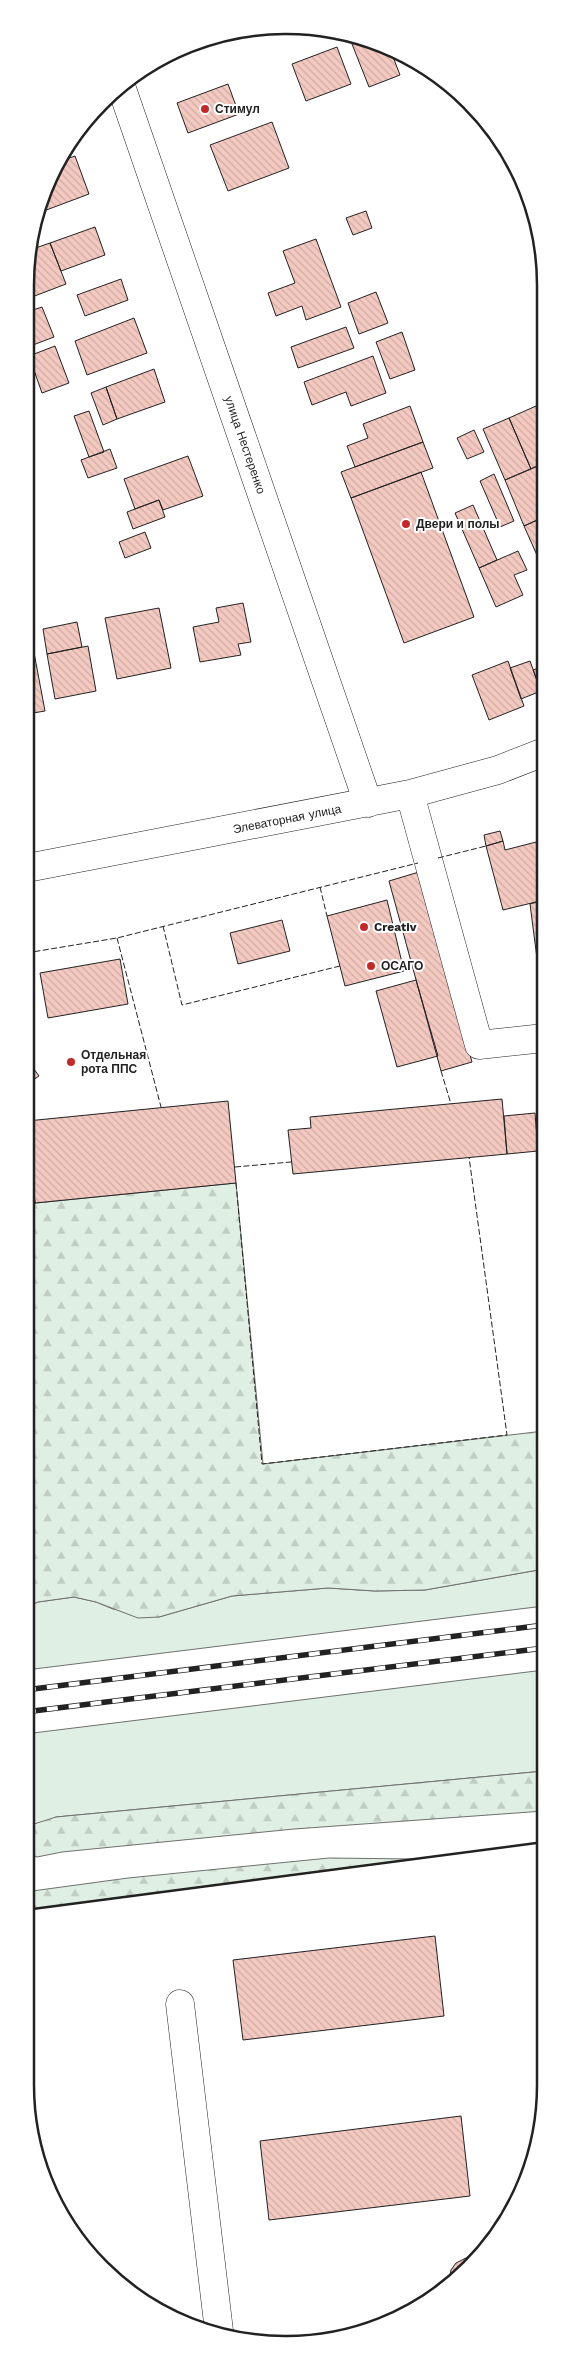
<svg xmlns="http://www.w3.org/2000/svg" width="571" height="2370" font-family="'Work Sans',sans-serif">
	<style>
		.green { fill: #e0efe3; stroke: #6f6f6f }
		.forest { fill: url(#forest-firs); stroke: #6f6f6f }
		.building { fill: url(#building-back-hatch); stroke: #222 }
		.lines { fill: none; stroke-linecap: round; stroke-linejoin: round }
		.minor-casing { stroke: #222; stroke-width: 29 }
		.minor { stroke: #fff; stroke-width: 28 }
		.rail-casing { stroke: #222; stroke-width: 5.5 }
		.rail { stroke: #fff; stroke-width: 4; stroke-dasharray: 11; stroke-linecap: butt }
		.fence { stroke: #222; stroke-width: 1; stroke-dasharray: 6 2.5; stroke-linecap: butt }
		.wall { stroke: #222; stroke-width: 2.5 }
		.poi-dot { fill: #c62828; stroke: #fff; stroke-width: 2 }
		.labels { text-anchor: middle; stroke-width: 4; stroke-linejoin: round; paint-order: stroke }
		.poi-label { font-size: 12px; font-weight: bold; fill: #222; stroke: #fff; text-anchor: start }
		.street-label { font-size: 12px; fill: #222; stroke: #fff }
		.rim { fill: none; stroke: #222; stroke-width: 2.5 }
	</style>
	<defs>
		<pattern id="forest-firs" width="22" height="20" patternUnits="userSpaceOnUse" patternTransform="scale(1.25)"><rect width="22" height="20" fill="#e0efe3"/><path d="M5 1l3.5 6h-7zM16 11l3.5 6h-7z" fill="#c0cdc2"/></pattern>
		<pattern id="building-back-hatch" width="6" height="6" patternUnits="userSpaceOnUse" patternTransform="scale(1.25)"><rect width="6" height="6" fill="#f3c9c0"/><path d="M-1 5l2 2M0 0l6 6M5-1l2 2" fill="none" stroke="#d0aca5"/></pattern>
	</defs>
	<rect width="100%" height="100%" fill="#fff"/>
	<path class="green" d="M 544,1569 L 544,1606 L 26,1670 L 26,1607 L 38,1602 L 74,1597 L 96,1602 L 113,1609 L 159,1617 L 232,1596 L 328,1588 L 375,1591 L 425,1590 Z
		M 544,1670 L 544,1771 L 56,1817 L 25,1833 L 25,1734 Z"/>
	<path class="forest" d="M 236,1183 L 263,1464 L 544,1431 L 544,1569 L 425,1590 L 375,1591 L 328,1588 L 232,1596 L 159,1617 L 138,1618 L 96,1602 L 74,1597 L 38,1602 L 26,1607 L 26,1204 Z
		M 544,1771 L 544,1811 L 294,1829 L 62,1852 L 37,1857 L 25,1854 L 25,1833 L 34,1824 L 56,1817 Z
		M 329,1858 L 415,1859 L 25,1910 L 25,1892 L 128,1878 Z"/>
	<path class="building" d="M 354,38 L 390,49 L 400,75 L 369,87 L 350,39 Z
		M 337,47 L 351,84 L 306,101 L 292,64 Z
		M 228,84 L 239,114 L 188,133 L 177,103 Z
		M 272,122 L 289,168 L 228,191 L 210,145 Z
		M 75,156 L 89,194 L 41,212 L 58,162 Z
		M 366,211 L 372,228 L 353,235 L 346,218 Z
		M 95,227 L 105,255 L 61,271 L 50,243 Z
		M 316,239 L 341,307 L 306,320 L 302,306 L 276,316 L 268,293 L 295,283 L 283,251 Z
		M 50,243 L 66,284 L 32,297 L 27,285 L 27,251 Z
		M 121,279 L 128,300 L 85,316 L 77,295 Z
		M 376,292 L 388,323 L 359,334 L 348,303 Z
		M 42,307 L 54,337 L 33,345 L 27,330 L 27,312 Z
		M 134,318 L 147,353 L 87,375 L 75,341 Z
		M 346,327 L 354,348 L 298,368 L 291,347 Z
		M 402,332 L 415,370 L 390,379 L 376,342 Z
		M 55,346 L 69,383 L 42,393 L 29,356 Z
		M 373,356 L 386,393 L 351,406 L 346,392 L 312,405 L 304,382 Z
		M 154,369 L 165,402 L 117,419 L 106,387 Z
		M 106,387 L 117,419 L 103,425 L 91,393 Z
		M 410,406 L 423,442 L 355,467 L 347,446 L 368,438 L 363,424 Z
		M 536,406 L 544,424 L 544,463 L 531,469 L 509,418 Z
		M 89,411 L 104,452 L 89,457 L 74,416 Z
		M 509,418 L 531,469 L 505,480 L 483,429 Z
		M 474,430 L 484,452 L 467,459 L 457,438 Z
		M 423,442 L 433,468 L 351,498 L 341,472 Z
		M 110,449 L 117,468 L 88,478 L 81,460 Z
		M 188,456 L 203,496 L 163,510 L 159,500 L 135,509 L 124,479 Z
		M 544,463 L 544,517 L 524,526 L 505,480 Z
		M 421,472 L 474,617 L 404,643 L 351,498 Z
		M 494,474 L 514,521 L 500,527 L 480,481 Z
		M 159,500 L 165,517 L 133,529 L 127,512 Z
		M 473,505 L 497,560 L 479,568 L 455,513 Z
		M 544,517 L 544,571 L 524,526 Z
		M 145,532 L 151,548 L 125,558 L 119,542 Z
		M 518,551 L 527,570 L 514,575 L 523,595 L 496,607 L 479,568 Z
		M 243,603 L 251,642 L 238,644 L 241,655 L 200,662 L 193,627 L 219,622 L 216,608 Z
		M 159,608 L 171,668 L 117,679 L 105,618 Z
		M 77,622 L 82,647 L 47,654 L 43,629 Z
		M 32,642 L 45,711 L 27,714 L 27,643 Z
		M 88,646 L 96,691 L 55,699 L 47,654 Z
		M 508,661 L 524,706 L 489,720 L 472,675 Z
		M 530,661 L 541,691 L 521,699 L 510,668 Z
		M 544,666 L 544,690 L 541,691 L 533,670 Z
		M 500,831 L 503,841 L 486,846 L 484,835 Z
		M 544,840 L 544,900 L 503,910 L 486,846 L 503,841 L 505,850 Z
		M 419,872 L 472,1062 L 441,1071 L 389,881 Z
		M 387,900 L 404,971 L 345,986 L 327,916 Z
		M 544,900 L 544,1005 L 543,1005 L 530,904 Z
		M 282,920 L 290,951 L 238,964 L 230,933 Z
		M 120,959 L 128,1004 L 48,1018 L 40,973 Z
		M 416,980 L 438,1056 L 397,1067 L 376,991 Z
		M 26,1058 L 39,1076 L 26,1085 Z
		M 502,1099 L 507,1154 L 293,1174 L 288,1130 L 311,1128 L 310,1117 Z
		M 228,1101 L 236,1183 L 35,1203 L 27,1121 Z
		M 535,1113 L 538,1151 L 507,1154 L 504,1116 Z
		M 26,1126 L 35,1203 L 26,1204 Z
		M 435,1936 L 444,2016 L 243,2040 L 233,1960 Z
		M 461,2116 L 470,2196 L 269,2220 L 260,2141 Z
		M 474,2254 L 477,2254 L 448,2287 L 451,2270 L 456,2263 Z"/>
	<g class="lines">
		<defs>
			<path id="minor" d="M 121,86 L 368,803
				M 410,794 L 479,1045 L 544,1038
				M 27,868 L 410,794 L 498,770 L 544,752
				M 180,2004 L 219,2331"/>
		</defs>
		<use href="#minor" class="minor-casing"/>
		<use href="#minor" class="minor"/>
		<defs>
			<path id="rail" d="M 25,1690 L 544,1625
				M 25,1712 L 544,1648"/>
		</defs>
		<use href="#rail" class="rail-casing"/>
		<use href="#rail" class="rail"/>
		<path class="fence" d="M 438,858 L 486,846
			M 320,887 L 327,916
			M 163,926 L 182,1005 L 340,966
			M 117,938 L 161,1107
			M 26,953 L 117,938 L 418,863
			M 441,1071 L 451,1104
			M 537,1131 L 544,1131
			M 235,1167 L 291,1162
			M 236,1183 L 262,1464 L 507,1435 L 469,1157"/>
		<path class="wall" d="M 25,1910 L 544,1842"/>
	</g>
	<g class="poi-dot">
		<circle cx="205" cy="109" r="5"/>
		<circle cx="406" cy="524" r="5"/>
		<circle cx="364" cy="927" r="5"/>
		<circle cx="371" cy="966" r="5"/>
		<circle cx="71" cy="1062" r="5"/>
	</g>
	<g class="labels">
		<g class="poi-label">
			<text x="215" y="113">Стимул</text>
			<text x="416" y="528">Двери и полы</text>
			<text x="374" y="931">Creativ</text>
			<text x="381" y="970">ОСАГО</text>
			<text x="81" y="1059">Отдельная<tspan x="81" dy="14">рота ППС</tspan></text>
		</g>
		<g class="street-label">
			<text transform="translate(245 445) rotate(71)" y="4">улица Нестеренко</text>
			<text transform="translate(287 819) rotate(-11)" y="4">Элеваторная улица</text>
		</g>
	</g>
	<path d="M0 0H571V2370H0ZM285 34H286A251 251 0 0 1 537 285V2085A251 251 0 0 1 286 2336H285A251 251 0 0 1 34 2085V285A251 251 0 0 1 285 34Z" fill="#fff" fill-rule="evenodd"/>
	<path class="rim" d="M285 34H286A251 251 0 0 1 537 285V2085A251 251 0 0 1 286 2336H285A251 251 0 0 1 34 2085V285A251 251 0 0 1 285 34Z"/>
</svg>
